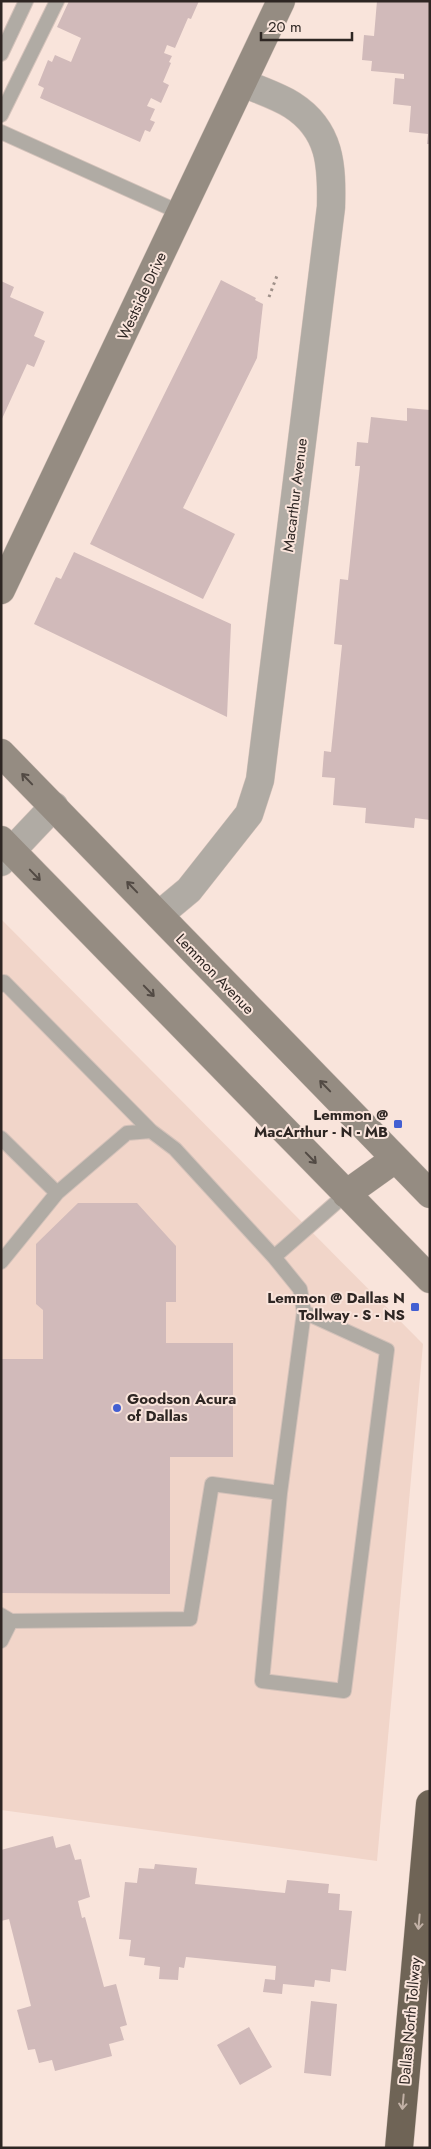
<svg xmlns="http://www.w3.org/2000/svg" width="431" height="2149" font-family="Jost,sans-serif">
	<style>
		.built { fill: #f1d5c9 }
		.building { fill: #d1baba }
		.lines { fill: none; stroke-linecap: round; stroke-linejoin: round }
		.lane-casing { stroke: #d4c2ba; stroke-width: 16 }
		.street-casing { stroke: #d4c2ba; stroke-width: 29 }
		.secondary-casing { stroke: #d4c2ba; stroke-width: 29 }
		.highway-casing { stroke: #d4c2ba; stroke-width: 29 }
		.path { stroke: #9f9089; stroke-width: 3; stroke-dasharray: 2.5 4; stroke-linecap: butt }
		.lane { stroke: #b0aba4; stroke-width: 14 }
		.street { stroke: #b0aba4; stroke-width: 28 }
		.secondary { stroke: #958c82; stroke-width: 28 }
		.highway { stroke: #6f6456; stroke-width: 28 }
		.oneway { stroke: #524a44 }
		.oneway2 { stroke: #c2b1a6 }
		.poi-dot { fill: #435fd2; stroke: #f9e4db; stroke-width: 2 }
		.labels { text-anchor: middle; stroke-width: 4; stroke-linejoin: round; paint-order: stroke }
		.street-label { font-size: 15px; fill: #2e2623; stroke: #f9e4db }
		.poi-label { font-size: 15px; font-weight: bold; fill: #2e2623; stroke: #f9e4db; text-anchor: end }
	</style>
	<rect width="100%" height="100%" fill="#f9e4db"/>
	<path class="built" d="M 1,919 L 423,1344 L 377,1861 L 1,1810 Z"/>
	<path class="building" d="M 69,1 L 199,1 L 191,19 L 188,18 L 175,48 L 167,45 L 164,53 L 172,56 L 169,62 L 171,63 L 163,82 L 169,85 L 161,103 L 151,98 L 147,106 L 155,109 L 150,120 L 155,122 L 150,132 L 145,130 L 140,142 L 40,98 L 44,88 L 38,85 L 48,60 L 52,62 L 55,55 L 71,62 L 81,38 L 57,27 Z
		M 377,1 L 430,1 L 430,144 L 427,144 L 428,134 L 409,132 L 411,106 L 393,104 L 395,78 L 404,79 L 404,74 L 371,71 L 372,61 L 362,60 L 364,35 L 374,36 Z
		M 221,280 L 256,298 L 255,300 L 263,304 L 257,358 L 183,508 L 235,534 L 203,599 L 90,544 Z
		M 1,281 L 14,287 L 10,297 L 44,312 L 34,336 L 45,341 L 34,367 L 27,364 L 1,421 Z
		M 407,408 L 430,410 L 430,820 L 415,818 L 414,828 L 365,823 L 366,808 L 333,805 L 335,778 L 322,777 L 324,751 L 331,752 L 342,645 L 334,644 L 340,579 L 348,580 L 360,466 L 355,466 L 357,442 L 368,443 L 371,417 L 407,421 Z
		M 74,552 L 231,624 L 227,717 L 34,624 L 56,577 L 61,579 Z
		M 78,1203 L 137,1203 L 176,1246 L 176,1302 L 166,1302 L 166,1343 L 233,1343 L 233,1457 L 170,1457 L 170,1594 L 1,1593 L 1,1359 L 43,1359 L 43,1310 L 36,1304 L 36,1244 Z
		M 53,1836 L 56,1848 L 70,1844 L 75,1860 L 81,1859 L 90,1897 L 78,1901 L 82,1918 L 85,1917 L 104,1987 L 116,1984 L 127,2025 L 120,2027 L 124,2040 L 109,2044 L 112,2056 L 55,2071 L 52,2060 L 39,2063 L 35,2049 L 28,2050 L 17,2010 L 31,2006 L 9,1919 L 1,1921 L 1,1850 Z
		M 155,1864 L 197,1868 L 195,1884 L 285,1893 L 287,1880 L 329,1884 L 328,1893 L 340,1894 L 339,1910 L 352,1911 L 346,1971 L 331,1969 L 330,1982 L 315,1980 L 314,1987 L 283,1984 L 282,1994 L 263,1992 L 265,1979 L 275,1980 L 276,1966 L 186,1957 L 184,1968 L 179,1967 L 178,1980 L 159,1979 L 160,1967 L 144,1965 L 145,1958 L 129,1956 L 131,1940 L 119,1939 L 125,1882 L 137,1883 L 139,1868 L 154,1869 Z
		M 311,2001 L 337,2004 L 331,2076 L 304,2073 Z
		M 249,2027 L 272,2067 L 240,2085 L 217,2045 Z"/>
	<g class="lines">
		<defs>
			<path id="lane" d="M 1,54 L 26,1
				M 1,115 L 57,1
				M 1,132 L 181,213
				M 1,985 L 4,982 L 151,1131
				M 1,1138 L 57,1193 L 1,1262
				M 57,1193 L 127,1133 L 151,1131 L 175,1149 L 274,1257 L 346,1194
				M 274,1257 L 300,1289 L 304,1312 L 280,1493 L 262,1681 L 344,1691 L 387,1350 L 304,1312
				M 1,1615 L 11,1621 L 1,1641
				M 11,1621 L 190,1619 L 212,1484 L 280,1493"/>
			<path id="street" d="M 1,862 L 54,806
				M 159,915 L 189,890 L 249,814 L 260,780 L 331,207 C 332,166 331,130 292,105 C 278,96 259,90 243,83"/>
			<path id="secondary" d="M 1,590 L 281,1
				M 1,753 L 430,1194
				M 1,840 L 430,1279
				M 346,1194 L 395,1159"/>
			<path id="highway" d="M 399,2148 L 430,1804"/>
		</defs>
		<use href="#lane" class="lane-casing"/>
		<use href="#street" class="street-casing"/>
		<use href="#secondary" class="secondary-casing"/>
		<use href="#highway" class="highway-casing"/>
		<path class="path" d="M 269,297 L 278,273"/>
		<use href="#lane" class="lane"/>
		<use href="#street" class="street"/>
		<use href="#secondary" class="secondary"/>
		<use href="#highway" class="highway"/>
	</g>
	<defs><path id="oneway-shaft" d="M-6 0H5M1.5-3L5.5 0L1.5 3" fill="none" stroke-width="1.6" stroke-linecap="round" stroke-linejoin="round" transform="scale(1.25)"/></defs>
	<g class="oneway">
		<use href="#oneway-shaft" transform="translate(27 779) rotate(-134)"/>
		<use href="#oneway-shaft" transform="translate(35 875) rotate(46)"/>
		<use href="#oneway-shaft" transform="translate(132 887) rotate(-134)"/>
		<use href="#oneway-shaft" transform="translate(149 991) rotate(46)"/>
		<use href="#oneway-shaft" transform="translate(325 1086) rotate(-134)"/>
		<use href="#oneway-shaft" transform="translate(311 1158) rotate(46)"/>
	</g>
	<g class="oneway2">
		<use href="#oneway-shaft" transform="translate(419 1922) rotate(95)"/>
		<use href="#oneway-shaft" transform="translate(403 2102) rotate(95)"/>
	</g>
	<g class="poi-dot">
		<rect x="393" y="1119" width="10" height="10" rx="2.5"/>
		<rect x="410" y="1302" width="10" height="10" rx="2.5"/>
		<circle cx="117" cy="1408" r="5"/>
	</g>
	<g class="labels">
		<g class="street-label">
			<text transform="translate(142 296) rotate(-65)" y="5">Westside Drive</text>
			<text transform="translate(295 495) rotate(-83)" y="5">Macarthur Avenue</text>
			<text transform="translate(215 974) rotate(46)" y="5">Lemmon Avenue</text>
			<text transform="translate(410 2021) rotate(-85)" y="5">Dallas North Tollway</text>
		</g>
		<g class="poi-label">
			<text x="388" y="1120">Lemmon @<tspan x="388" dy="17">MacArthur - N - MB</tspan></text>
			<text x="405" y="1303">Lemmon @ Dallas N<tspan x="405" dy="17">Tollway - S - NS</tspan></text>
			<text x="127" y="1404" text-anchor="start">Goodson Acura<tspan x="127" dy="17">of Dallas</tspan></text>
		</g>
	</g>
	<rect width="431" height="2149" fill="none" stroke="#2e2623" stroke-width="5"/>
	<path d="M261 32v8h91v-8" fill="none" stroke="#2e2623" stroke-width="2.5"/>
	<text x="268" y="32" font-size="15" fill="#2e2623" stroke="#f9e4db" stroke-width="4" paint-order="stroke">20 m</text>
</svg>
